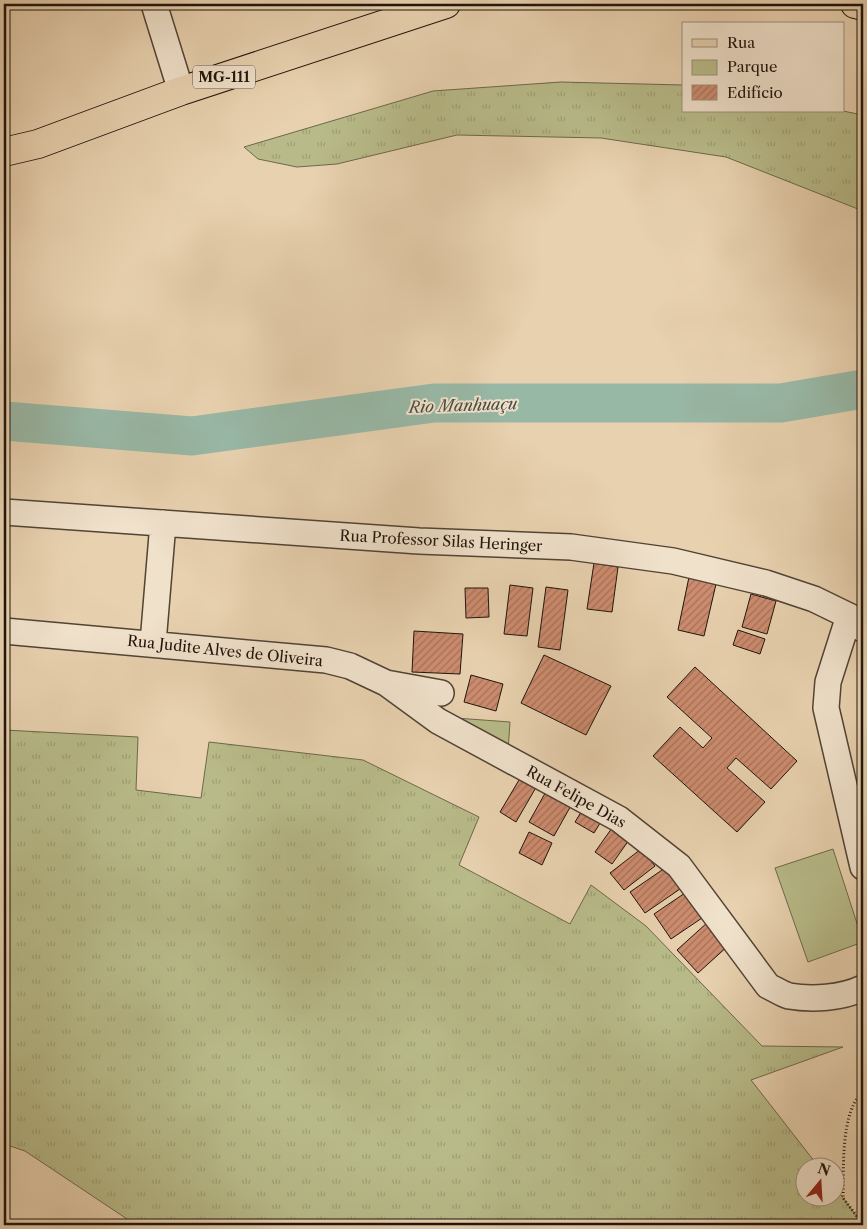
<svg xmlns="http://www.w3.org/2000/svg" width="867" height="1229" font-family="'Libre Caslon Text',serif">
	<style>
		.grass { fill: url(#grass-tufts); stroke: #6c684a }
		.green { fill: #b8bb89; stroke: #6c684a }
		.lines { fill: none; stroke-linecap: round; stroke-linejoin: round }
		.river { stroke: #98b8a6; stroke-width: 39 }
		.building { fill: url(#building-hatch); stroke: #1f140c }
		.minor-casing { stroke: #514335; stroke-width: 28 }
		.major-casing { stroke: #1f140c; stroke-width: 30 }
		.path { stroke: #1f140c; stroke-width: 3; stroke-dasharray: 1 2.5; stroke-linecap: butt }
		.minor { stroke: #f0e1cb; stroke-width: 25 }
		.major { stroke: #e8d1af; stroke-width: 28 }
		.labels { text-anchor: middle; stroke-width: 4; stroke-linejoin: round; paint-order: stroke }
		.shield { fill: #f0e1cb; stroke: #5e5245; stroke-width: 1 }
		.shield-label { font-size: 14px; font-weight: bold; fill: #1f140c }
		.street-label { font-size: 15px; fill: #1f140c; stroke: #f0e1cb }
		.water-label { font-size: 16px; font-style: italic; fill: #494d42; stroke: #f0e1cb }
	</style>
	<defs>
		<pattern id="grass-tufts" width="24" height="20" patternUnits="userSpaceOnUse" patternTransform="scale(1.25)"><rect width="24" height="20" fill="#b8bb89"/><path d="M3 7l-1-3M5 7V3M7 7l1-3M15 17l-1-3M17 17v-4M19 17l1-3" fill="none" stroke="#9ea075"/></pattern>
		<pattern id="building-hatch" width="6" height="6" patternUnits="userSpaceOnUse" patternTransform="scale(1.25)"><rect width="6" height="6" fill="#cd8c6f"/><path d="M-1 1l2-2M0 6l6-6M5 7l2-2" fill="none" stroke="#a6715a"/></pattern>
	</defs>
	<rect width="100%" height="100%" fill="#e8d1af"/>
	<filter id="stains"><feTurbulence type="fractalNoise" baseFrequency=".004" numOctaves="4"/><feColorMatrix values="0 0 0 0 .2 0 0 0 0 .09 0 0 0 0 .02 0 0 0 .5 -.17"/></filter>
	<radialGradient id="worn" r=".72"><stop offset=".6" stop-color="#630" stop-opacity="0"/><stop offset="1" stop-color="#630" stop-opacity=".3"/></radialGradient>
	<path class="grass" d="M 561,82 L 683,85 L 683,111 L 843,111 L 863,115 L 863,211 L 726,157 L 601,138 L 457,135 L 337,164 L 297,167 L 258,159 L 244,147 L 433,91 Z
		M 4,730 L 138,737 L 136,790 L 201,798 L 209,742 L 363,760 L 479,817 L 459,865 L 570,924 L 591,885 L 646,926 L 762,1046 L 843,1047 L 751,1080 L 818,1166 L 804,1166 L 804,1196 L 834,1196 L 835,1187 L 863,1225 L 136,1225 L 25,1151 L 4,1144 Z"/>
	<path class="green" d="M 442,717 L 510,722 L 507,767 Z
		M 833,849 L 863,942 L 808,962 L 775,868 Z"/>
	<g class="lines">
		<path class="river" d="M 4,421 L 192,436 L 434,403 L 781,403 L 863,389"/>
	</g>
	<path class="building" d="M 594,563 L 618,567 L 612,612 L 587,609 Z
		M 689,577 L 716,584 L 704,636 L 678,630 Z
		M 510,585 L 533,588 L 527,636 L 504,634 Z
		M 546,587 L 568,590 L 560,650 L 538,647 Z
		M 465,588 L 488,588 L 489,617 L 466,618 Z
		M 751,594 L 776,601 L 767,634 L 742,627 Z
		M 738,630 L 765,639 L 760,654 L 733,645 Z
		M 414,631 L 463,634 L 460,674 L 412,672 Z
		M 544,655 L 611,686 L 586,735 L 521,703 Z
		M 695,667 L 797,761 L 771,789 L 736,758 L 727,768 L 765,802 L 737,832 L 653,756 L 680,727 L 703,748 L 712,738 L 667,697 Z
		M 471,675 L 503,684 L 496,711 L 464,702 Z
		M 522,775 L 538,784 L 516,822 L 500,812 Z
		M 548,788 L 573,802 L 554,836 L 529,822 Z
		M 583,809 L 602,820 L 594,833 L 575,822 Z
		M 612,828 L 629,840 L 612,864 L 595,852 Z
		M 529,832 L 552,843 L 542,865 L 519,853 Z
		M 641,849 L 655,866 L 624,890 L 610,873 Z
		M 665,868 L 680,889 L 645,913 L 630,892 Z
		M 685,893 L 702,918 L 671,939 L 654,914 Z
		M 708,922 L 729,945 L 698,973 L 677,950 Z"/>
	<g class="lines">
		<defs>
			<path id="minor" d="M 154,4 L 181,91
				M 4,512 L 419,541 L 571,547 L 673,561 L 766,583 L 814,599 L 849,616 L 863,629
				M 849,616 L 828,682 L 826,708 L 863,867
				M 4,631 L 326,660 L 350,666 L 386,683 L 441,693
				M 153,643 L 163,523
				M 386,683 L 438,721 L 619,819 L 679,866 L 768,986 C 775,989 782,994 789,996 C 812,1000 842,998 863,988"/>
			<path id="major" d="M 855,4 L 863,6
				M 4,152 L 38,144 L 181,91 L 446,4"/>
		</defs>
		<use href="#minor" class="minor-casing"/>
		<use href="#major" class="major-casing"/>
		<path class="path" d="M 863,1091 C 840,1113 844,1168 843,1198 L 863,1224"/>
		<use href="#minor" class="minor"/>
		<use href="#major" class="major"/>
	</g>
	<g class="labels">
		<rect class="shield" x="193" y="65.5" width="62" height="23" rx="4"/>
		<g class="shield-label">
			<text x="224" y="82">MG-111</text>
		</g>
		<g class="street-label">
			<text transform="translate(441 541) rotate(3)" y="5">Rua Professor Silas Heringer</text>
			<text transform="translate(225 651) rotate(6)" y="5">Rua Judite Alves de Oliveira</text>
			<text transform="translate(576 797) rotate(29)" y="5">Rua Felipe Dias</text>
		</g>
		<g class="water-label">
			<text transform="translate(463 405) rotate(-2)" y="6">Rio Manhuaçu</text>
		</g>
	</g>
	<rect width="867" height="1229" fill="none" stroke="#e8d1af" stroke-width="20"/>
	<rect x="5" y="5" width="857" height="1219" fill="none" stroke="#1f140c" stroke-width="2.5"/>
	<rect x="10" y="10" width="847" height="1209" fill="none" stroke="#1f140c"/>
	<rect x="682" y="22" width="162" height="90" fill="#f0e1cb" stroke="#9c8f7f"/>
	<rect x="692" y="39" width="25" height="8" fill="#e8d1af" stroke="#9c8f7f"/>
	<text x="727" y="48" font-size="15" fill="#1f140c">Rua</text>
	<rect x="692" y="60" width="25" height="15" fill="#b8bb89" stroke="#9c8f7f"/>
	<text x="727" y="72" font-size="15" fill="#1f140c">Parque</text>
	<rect x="692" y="85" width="25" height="15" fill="url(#building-hatch)" stroke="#9c8f7f"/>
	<text x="727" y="98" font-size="15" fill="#1f140c">Edifício</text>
	<g transform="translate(820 1182) rotate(18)"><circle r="24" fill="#f0e1cb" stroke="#9c8f7f"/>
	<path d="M0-4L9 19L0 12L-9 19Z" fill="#8f2418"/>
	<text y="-8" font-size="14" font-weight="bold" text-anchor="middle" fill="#1f140c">N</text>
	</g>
	<rect width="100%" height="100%" filter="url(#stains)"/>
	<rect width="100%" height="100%" fill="url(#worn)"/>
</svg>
